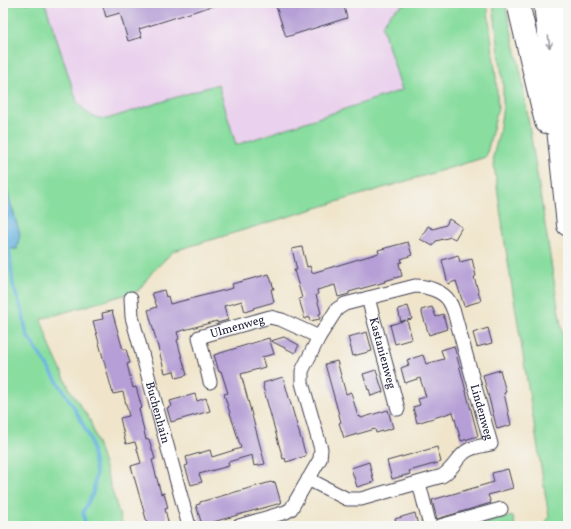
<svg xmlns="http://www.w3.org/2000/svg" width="571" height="529" font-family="Vollkorn,serif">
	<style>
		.built { fill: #ead1ed }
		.green { fill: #88dd9f; stroke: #55806d }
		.water { fill: #66b3df; stroke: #446a8d }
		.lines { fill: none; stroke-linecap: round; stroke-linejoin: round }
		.stream { stroke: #66b3df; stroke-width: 3.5 }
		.building { fill: #b69fd6 }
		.street-casing { stroke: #413f51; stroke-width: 15 }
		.highway-casing { stroke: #413f51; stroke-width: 24 }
		.street { stroke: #fff; stroke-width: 13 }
		.highway { stroke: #fff; stroke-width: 22 }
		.oneway { stroke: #9c9ca7 }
		.labels { text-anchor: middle; stroke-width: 3; stroke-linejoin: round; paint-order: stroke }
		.street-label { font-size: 12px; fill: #22223b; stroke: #f6f6f2 }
	</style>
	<rect width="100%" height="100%" fill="#f6f6f2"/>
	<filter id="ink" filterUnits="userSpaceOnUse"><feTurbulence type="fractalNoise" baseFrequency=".025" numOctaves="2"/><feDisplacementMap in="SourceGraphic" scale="8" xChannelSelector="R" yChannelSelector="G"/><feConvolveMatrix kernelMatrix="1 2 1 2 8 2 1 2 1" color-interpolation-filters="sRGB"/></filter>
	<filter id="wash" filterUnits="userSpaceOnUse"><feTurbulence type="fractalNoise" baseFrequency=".012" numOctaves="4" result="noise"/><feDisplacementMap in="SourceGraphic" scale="16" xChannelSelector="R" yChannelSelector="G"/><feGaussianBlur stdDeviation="0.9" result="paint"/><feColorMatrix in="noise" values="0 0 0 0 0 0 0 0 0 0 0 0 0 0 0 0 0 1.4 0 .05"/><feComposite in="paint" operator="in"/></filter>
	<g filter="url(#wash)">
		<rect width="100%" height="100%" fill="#f0e5cb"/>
		<path class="built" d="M 45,3 L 410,3 L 402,6 L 382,26 L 402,90 L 235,145 L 218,84 L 107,119 L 96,118 L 88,115 L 77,102 Z"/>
		<path class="green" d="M 3,3 L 45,3 L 77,102 C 87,114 91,118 107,119 L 218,84 L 236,145 L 402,90 L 382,26 C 391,12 394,8 410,3 L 487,3 L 496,77 L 498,108 L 486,157 L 174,251 L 153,271 L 138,291 L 41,319 L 50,346 L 70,390 L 90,420 L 123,526 L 3,526 L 3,248 L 17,249 L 3,168 Z
			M 493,3 L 505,3 L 521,74 L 564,344 L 568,358 L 568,526 L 544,526 L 549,517 L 504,237 L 493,157 L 499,133 L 503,107 L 503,84 Z
			M 513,516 L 515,526 L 474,526 Z"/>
		<path class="water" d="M 3,168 L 5,184 L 20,234 L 17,249 L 3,248 Z"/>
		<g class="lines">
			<path class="stream" d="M 9,245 L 13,286 L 22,310 L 27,335 L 72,404 L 90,438 L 96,473 L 93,493 L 83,512 L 85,526"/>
		</g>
		<g id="blocks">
			<path class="building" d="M 102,3 L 215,3 L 215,5 L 139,29 L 142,37 L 128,41 L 120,13 L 106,17 Z
				M 275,3 L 343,3 L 347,18 L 286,37 Z
				M 449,219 L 462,227 L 455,239 L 451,237 L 436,241 L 433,246 L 420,239 L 428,226 L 433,229 L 446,225 Z
				M 408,242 L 412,255 L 401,259 L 402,262 L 399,263 L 402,276 L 384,281 L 385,282 L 349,292 L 349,294 L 338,297 L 335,285 L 317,290 L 318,294 L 316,295 L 321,313 L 319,314 L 320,319 L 310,321 L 309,317 L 305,319 L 299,299 L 302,298 L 294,270 L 297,270 L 292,249 L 302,247 L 307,267 L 310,266 L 312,273 L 379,253 L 378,250 Z
				M 458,255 L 460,262 L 472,259 L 476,276 L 474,277 L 481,301 L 464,306 L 456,281 L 448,284 L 442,260 Z
				M 269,274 L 274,289 L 271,289 L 274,302 L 253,308 L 254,309 L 245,312 L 242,301 L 224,306 L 228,320 L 217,323 L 217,321 L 177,332 L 179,339 L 177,340 L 187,375 L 176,378 L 174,371 L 165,373 L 148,310 L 157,307 L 152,293 L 164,290 L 166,297 L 168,296 L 170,304 L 233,288 L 232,284 Z
				M 408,306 L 412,319 L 407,320 L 412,339 L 395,344 L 390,325 L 406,320 L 401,322 L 398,309 Z
				M 432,307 L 436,317 L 443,314 L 447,329 L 429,335 L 421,310 Z
				M 112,311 L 123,350 L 126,349 L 130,363 L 127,364 L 133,388 L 136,387 L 142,408 L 139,409 L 146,440 L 149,439 L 155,459 L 152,460 L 161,494 L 164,493 L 168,508 L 165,509 L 169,526 L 148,526 L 131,466 L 141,463 L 135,442 L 126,444 L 120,418 L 129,416 L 123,392 L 113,394 L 93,321 L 103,319 L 102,313 Z
				M 488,328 L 492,343 L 477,347 L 473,333 Z
				M 367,332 L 372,351 L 353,356 L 348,337 Z
				M 284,337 L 299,345 L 295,353 L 271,341 Z
				M 269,338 L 274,354 L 262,357 L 265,367 L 241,374 L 265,464 L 254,466 L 252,455 L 228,462 L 229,466 L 199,474 L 202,482 L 191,485 L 185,466 L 188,465 L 186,457 L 210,450 L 212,457 L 241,448 L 224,394 L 228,393 L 221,371 L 219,372 L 214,355 Z
				M 454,346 L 478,436 L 461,441 L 453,412 L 417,423 L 413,407 L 420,405 L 418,399 L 426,397 L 420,378 L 405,383 L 401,368 L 409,365 L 407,360 L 423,355 L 426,364 L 444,359 L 441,350 Z
				M 337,361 L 346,394 L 351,392 L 358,417 L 360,416 L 361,418 L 388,410 L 393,428 L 376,433 L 375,429 L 344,438 L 339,423 L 341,422 L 325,364 Z
				M 376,370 L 383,392 L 371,396 L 369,389 L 368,390 L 363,374 Z
				M 500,370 L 506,392 L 504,393 L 511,425 L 497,429 L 483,375 Z
				M 283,377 L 306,456 L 286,462 L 285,458 L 283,459 L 263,387 L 264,386 L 263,383 Z
				M 195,394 L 197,401 L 206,398 L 210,411 L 171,422 L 167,408 L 172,406 L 170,401 Z
				M 437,447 L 441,462 L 409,471 L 410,474 L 392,479 L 387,461 Z
				M 369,462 L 374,482 L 357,487 L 351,468 Z
				M 508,469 L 513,488 L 488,495 L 491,503 L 437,519 L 432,500 L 494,482 L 492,473 Z
				M 271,482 L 272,483 L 275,482 L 281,503 L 202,525 L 196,505 L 200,504 L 200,502 Z
				M 415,513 L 418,526 L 398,526 L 395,519 Z"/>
		</g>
	</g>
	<g filter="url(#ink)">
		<use href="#blocks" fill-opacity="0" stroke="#413f51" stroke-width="1"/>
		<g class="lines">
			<defs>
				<g id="street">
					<path id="s1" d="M 131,298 L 132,317 L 189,526"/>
					<path id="s2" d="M 368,298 L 398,409"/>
					<path id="s3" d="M 210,382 L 199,337 L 270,317 L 282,320 L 319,337"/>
					<path d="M 419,483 L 430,526"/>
					<path id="s4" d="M 239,526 L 286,512 L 291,509 L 320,459 L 321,449 L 302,383 L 302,371 L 319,337 L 337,309 L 345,304 L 415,286 C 426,286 443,291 449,301 C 451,304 453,309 454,312 L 491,444 C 482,446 470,447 464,453 C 455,461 453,469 442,476 L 361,499 L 347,499 L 308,479"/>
					<path d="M 440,526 L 501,509"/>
				</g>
				<path id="highway" d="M 518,3 L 546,122
					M 545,3 L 568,225
					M 561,3 L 568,68"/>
			</defs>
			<use href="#street" class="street-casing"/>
			<use href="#highway" class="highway-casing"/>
			<use href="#street" class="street"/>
			<use href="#highway" class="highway"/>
		</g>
		<defs><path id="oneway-shaft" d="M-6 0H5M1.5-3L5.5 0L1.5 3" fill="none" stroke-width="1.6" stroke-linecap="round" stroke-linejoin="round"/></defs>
		<use class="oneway" href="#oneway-shaft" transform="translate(549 42) rotate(84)"/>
	</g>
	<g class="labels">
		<g class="street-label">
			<text dy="4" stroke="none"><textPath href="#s3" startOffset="86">Ulmenweg</textPath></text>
			<text dy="4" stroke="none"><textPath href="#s2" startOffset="57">Kastanienweg</textPath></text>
			<text dy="4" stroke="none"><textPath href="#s4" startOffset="511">Lindenweg</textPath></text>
			<text dy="4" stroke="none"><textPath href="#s1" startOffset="118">Buchenhain</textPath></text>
		</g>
	</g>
	<rect width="571" height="529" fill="none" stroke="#f6f6f2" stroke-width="16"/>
</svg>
